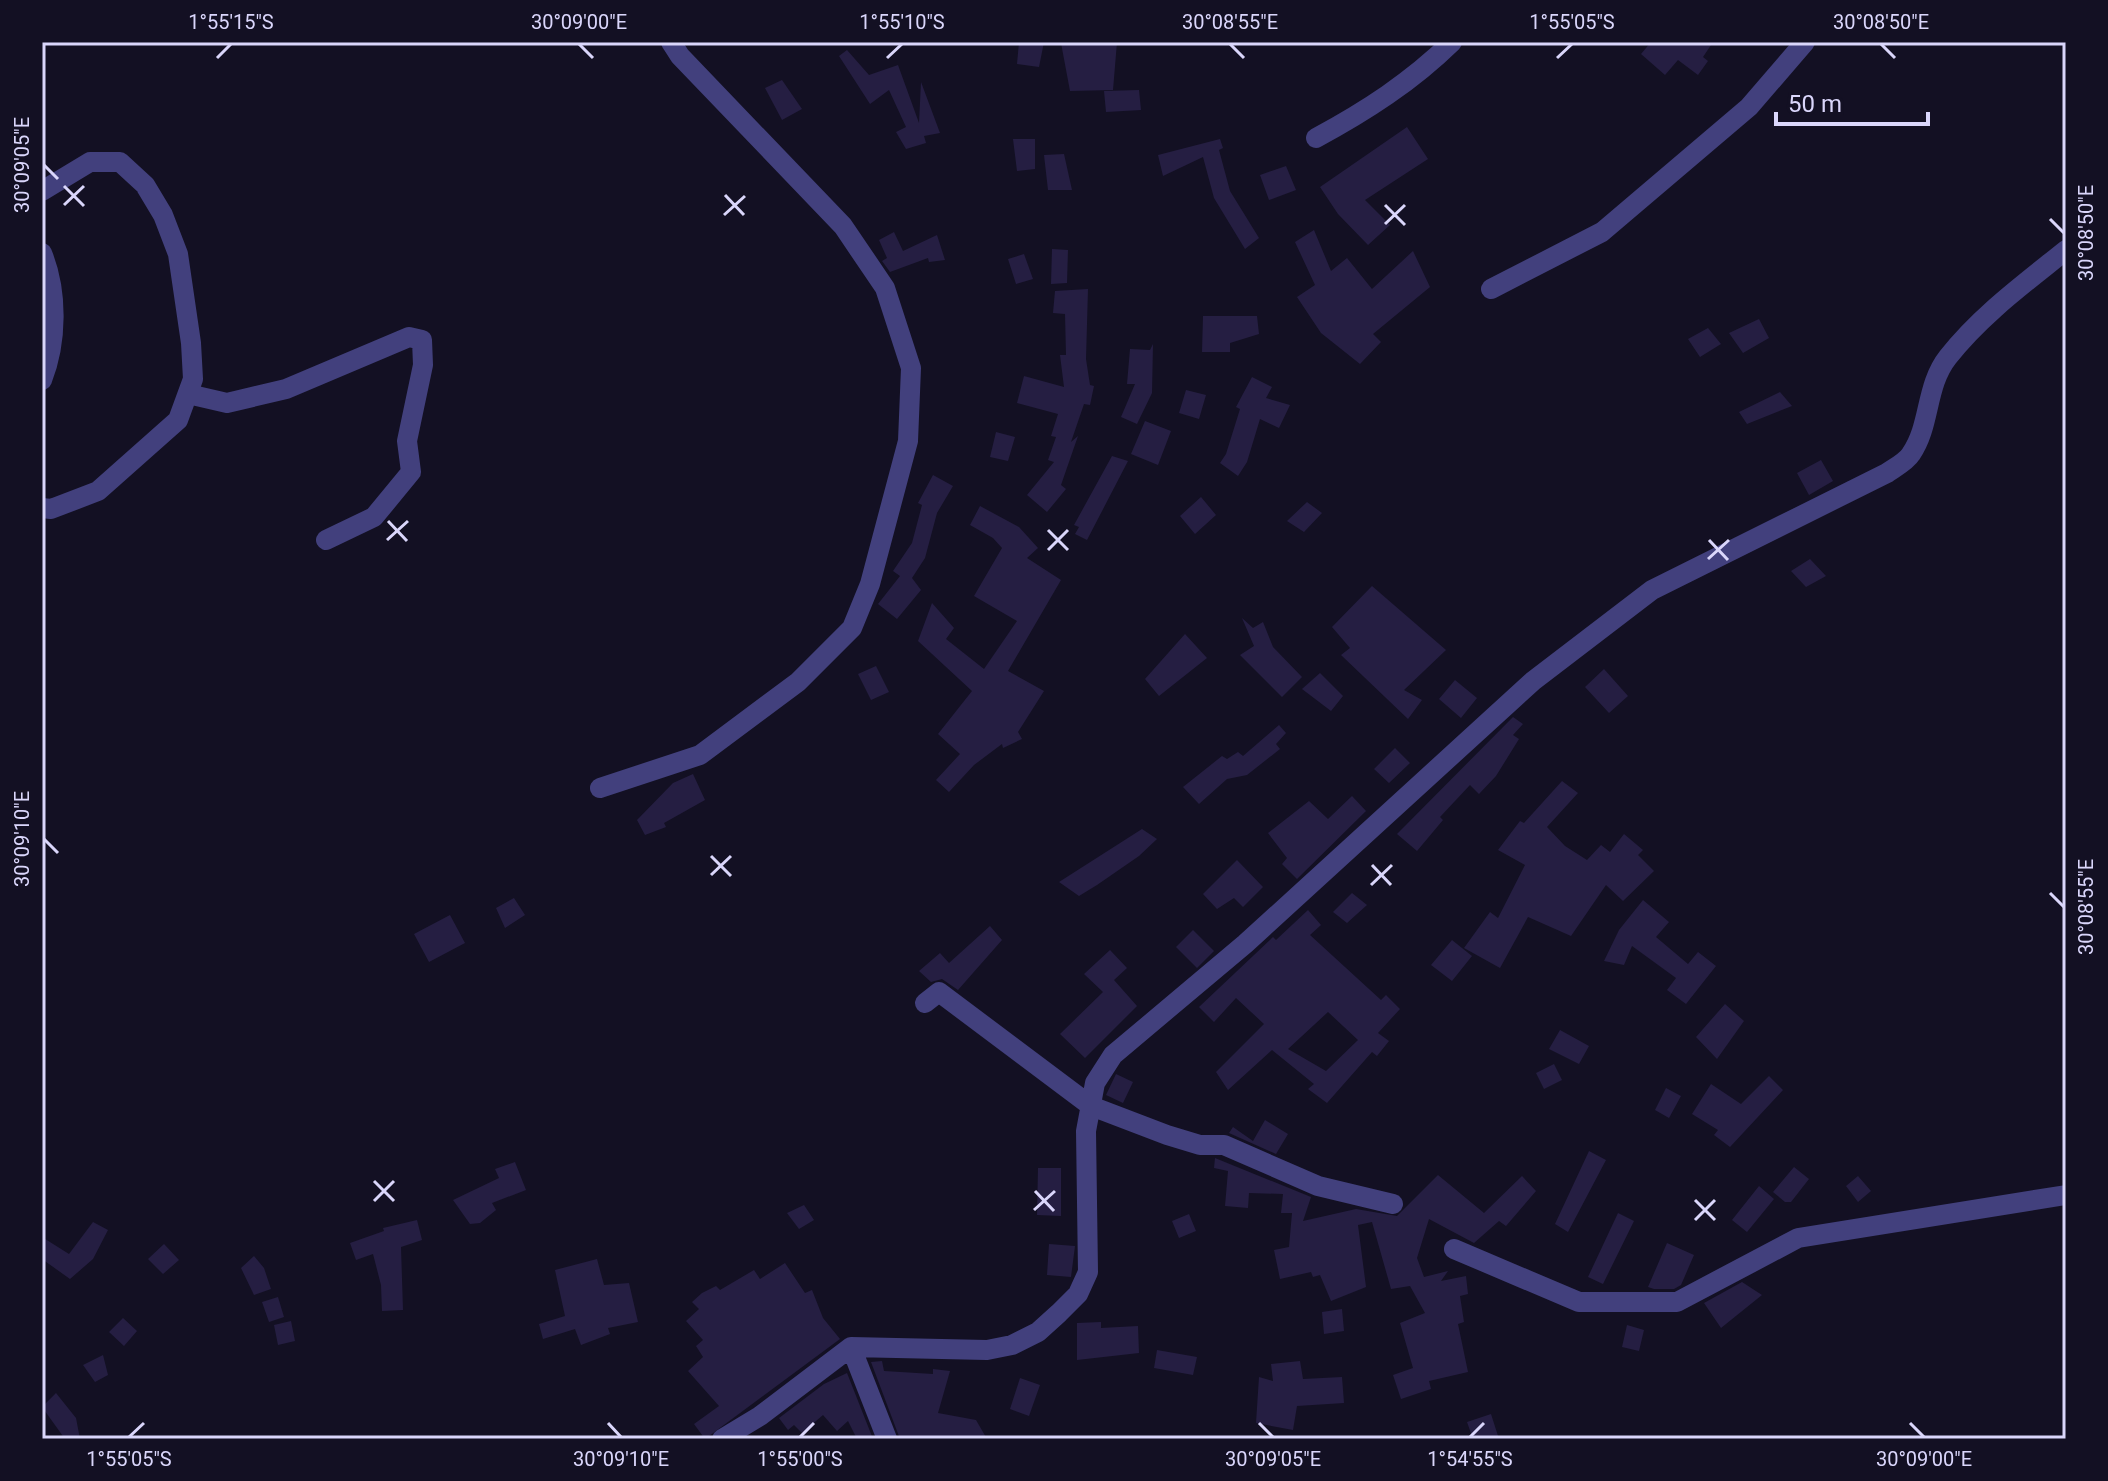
<svg xmlns="http://www.w3.org/2000/svg" width="2108" height="1481" font-family="Roboto,sans-serif">
	<style>
		.building { fill: #251e42; fill-rule: evenodd }
		.lines { fill: none; stroke-linecap: round; stroke-linejoin: round }
		.minor { stroke: #42407d; stroke-width: 20 }
		.ticks { fill: none; stroke: #dad6fb; stroke-width: 3 }
		.neatline { fill: none; stroke: #dad6fb; stroke-width: 3 }
		.ticks-label { font-size: 20px; text-anchor: middle; fill: #dad6fb }
	</style>
	<rect width="100%" height="100%" fill="#131023"/>
	<path class="building" d="M 1019,42 L 1044,42 L 1039,67 L 1017,64 Z
		M 1117,42 L 1113,90 L 1070,91 L 1061,43 Z
		M 1651,42 L 1713,42 L 1703,57 L 1708,61 L 1698,75 L 1678,60 L 1665,75 L 1641,54 Z
		M 847,50 L 869,75 L 898,65 L 919,123 L 921,82 L 940,133 L 924,136 L 926,143 L 906,149 L 896,132 L 906,127 L 889,90 L 870,104 L 839,56 Z
		M 782,80 L 802,109 L 782,120 L 765,88 Z
		M 1139,90 L 1141,110 L 1106,112 L 1104,91 Z
		M 1407,127 L 1428,159 L 1365,200 L 1390,225 L 1368,245 L 1338,214 L 1320,187 Z
		M 1013,139 L 1035,139 L 1035,169 L 1017,171 Z
		M 1220,139 L 1223,148 L 1219,150 L 1230,191 L 1259,238 L 1245,249 L 1214,198 L 1203,157 L 1163,176 L 1158,155 Z
		M 1064,154 L 1072,190 L 1048,190 L 1044,155 Z
		M 1286,166 L 1296,190 L 1269,200 L 1260,175 Z
		M 1314,230 L 1331,271 L 1347,258 L 1372,289 L 1413,251 L 1430,287 L 1373,334 L 1381,342 L 1360,364 L 1321,333 L 1297,297 L 1315,285 L 1295,242 Z
		M 894,232 L 903,251 L 937,235 L 945,260 L 929,262 L 928,258 L 890,272 L 882,261 L 887,258 L 879,240 Z
		M 1052,249 L 1068,250 L 1067,283 L 1051,284 Z
		M 1024,254 L 1033,279 L 1016,284 L 1008,259 Z
		M 1088,289 L 1086,359 L 1090,385 L 1094,386 L 1090,405 L 1084,404 L 1071,442 L 1078,436 L 1061,485 L 1066,489 L 1047,512 L 1027,495 L 1054,462 L 1048,460 L 1056,437 L 1051,436 L 1058,414 L 1017,403 L 1024,376 L 1064,387 L 1060,355 L 1066,355 L 1065,314 L 1053,313 L 1055,291 Z
		M 1203,316 L 1257,316 L 1259,334 L 1230,343 L 1230,352 L 1202,352 Z
		M 1759,319 L 1769,338 L 1743,353 L 1729,333 Z
		M 1708,328 L 1721,344 L 1700,357 L 1688,339 Z
		M 1153,344 L 1152,393 L 1137,424 L 1121,417 L 1135,384 L 1127,384 L 1130,349 L 1150,350 Z
		M 1252,377 L 1272,387 L 1266,398 L 1290,405 L 1279,428 L 1260,419 L 1247,462 L 1238,476 L 1220,463 L 1226,454 L 1240,409 L 1236,407 Z
		M 1186,390 L 1206,395 L 1199,419 L 1179,413 Z
		M 1780,392 L 1792,406 L 1747,424 L 1739,412 Z
		M 1145,421 L 1171,431 L 1158,465 L 1131,454 Z
		M 996,432 L 1015,437 L 1008,461 L 990,457 Z
		M 1112,456 L 1128,461 L 1087,540 L 1075,534 L 1079,527 L 1074,525 Z
		M 1821,460 L 1833,481 L 1809,495 L 1797,473 Z
		M 933,475 L 953,486 L 937,513 L 925,558 L 912,578 L 921,590 L 897,619 L 878,604 L 900,576 L 893,571 L 912,543 L 922,505 L 918,503 Z
		M 1201,497 L 1216,515 L 1195,534 L 1180,516 Z
		M 1307,502 L 1322,513 L 1304,532 L 1287,521 Z
		M 980,506 L 1019,527 L 1038,548 L 1027,558 L 1061,580 L 1008,671 L 1044,691 L 1018,732 L 1022,739 L 1003,748 L 1002,744 L 974,765 L 949,792 L 936,780 L 960,754 L 938,734 L 972,691 L 918,641 L 932,603 L 954,628 L 946,639 L 984,669 L 1017,621 L 974,596 L 1002,548 L 993,538 L 970,525 Z
		M 1810,559 L 1826,576 L 1806,587 L 1791,571 Z
		M 1372,586 L 1446,650 L 1404,690 L 1422,700 L 1408,719 L 1341,655 L 1350,648 L 1332,627 Z
		M 1242,618 L 1253,628 L 1263,622 L 1273,647 L 1302,677 L 1282,697 L 1240,655 L 1254,646 Z
		M 1185,634 L 1207,658 L 1159,696 L 1145,679 Z
		M 876,666 L 889,692 L 871,700 L 858,674 Z
		M 1604,669 L 1628,696 L 1609,713 L 1585,687 Z
		M 1320,673 L 1343,696 L 1331,711 L 1302,689 Z
		M 1455,680 L 1477,698 L 1461,718 L 1439,699 Z
		M 1513,717 L 1523,724 L 1513,735 L 1519,739 L 1496,776 L 1479,794 L 1470,785 L 1440,817 L 1443,820 L 1417,851 L 1397,834 Z
		M 1279,725 L 1286,733 L 1276,744 L 1280,749 L 1247,775 L 1227,779 L 1199,804 L 1183,787 L 1222,756 L 1227,759 L 1238,752 L 1243,756 Z
		M 1395,748 L 1410,763 L 1389,783 L 1374,769 Z
		M 693,774 L 705,800 L 664,823 L 666,827 L 645,835 L 637,820 L 673,783 Z
		M 1562,781 L 1578,793 L 1547,827 L 1565,846 L 1587,860 L 1601,845 L 1610,852 L 1624,834 L 1643,850 L 1638,855 L 1654,871 L 1623,901 L 1606,885 L 1571,936 L 1528,917 L 1500,968 L 1464,948 L 1490,912 L 1498,918 L 1525,865 L 1498,850 L 1520,821 L 1524,823 Z
		M 1352,796 L 1366,811 L 1297,879 L 1282,864 L 1287,858 L 1268,833 L 1309,801 L 1328,819 Z
		M 1142,829 L 1157,839 L 1139,856 L 1097,885 L 1079,896 L 1059,882 Z
		M 1237,860 L 1263,887 L 1243,907 L 1234,898 L 1217,909 L 1203,894 Z
		M 1352,893 L 1367,905 L 1347,923 L 1333,912 Z
		M 514,898 L 525,915 L 505,928 L 496,908 Z
		M 1643,900 L 1669,922 L 1656,937 L 1688,964 L 1698,952 L 1716,966 L 1686,1004 L 1667,990 L 1676,978 L 1632,946 L 1624,965 L 1604,961 L 1619,930 Z
		M 1308,910 L 1321,925 L 1310,935 L 1381,1000 L 1386,995 L 1400,1009 L 1378,1033 L 1389,1041 L 1377,1056 L 1372,1052 L 1327,1103 L 1308,1089 L 1314,1084 L 1272,1050 L 1228,1090 L 1216,1072 L 1264,1024 L 1236,998 L 1214,1022 L 1199,1007 L 1273,937 L 1276,940 ZM 1328,1012 L 1358,1040 L 1326,1071 L 1288,1049 Z
		M 450,915 L 465,943 L 429,962 L 414,934 Z
		M 990,926 L 1002,940 L 958,990 L 942,979 L 931,982 L 919,971 L 940,953 L 949,963 Z
		M 1193,930 L 1214,951 L 1197,968 L 1176,947 Z
		M 1452,940 L 1472,956 L 1452,981 L 1431,965 Z
		M 1110,950 L 1127,968 L 1114,980 L 1137,1006 L 1085,1058 L 1060,1034 L 1103,992 L 1084,974 Z
		M 1725,1004 L 1744,1021 L 1717,1059 L 1696,1037 Z
		M 1560,1030 L 1589,1046 L 1579,1064 L 1549,1049 Z
		M 1554,1064 L 1562,1080 L 1544,1089 L 1536,1073 Z
		M 1116,1074 L 1133,1082 L 1123,1103 L 1106,1095 Z
		M 1769,1076 L 1783,1090 L 1730,1147 L 1714,1135 L 1718,1130 L 1692,1114 L 1711,1084 L 1741,1104 Z
		M 1666,1088 L 1681,1096 L 1669,1118 L 1655,1110 Z
		M 1265,1120 L 1288,1134 L 1276,1154 L 1229,1133 L 1233,1127 L 1253,1141 Z
		M 1589,1151 L 1606,1160 L 1568,1232 L 1555,1224 Z
		M 1215,1158 L 1311,1197 L 1303,1221 L 1356,1209 L 1397,1216 L 1438,1175 L 1484,1213 L 1522,1176 L 1536,1191 L 1506,1226 L 1499,1221 L 1474,1243 L 1429,1219 L 1417,1258 L 1424,1277 L 1448,1271 L 1441,1281 L 1466,1276 L 1468,1294 L 1460,1296 L 1464,1322 L 1458,1324 L 1468,1372 L 1429,1381 L 1431,1389 L 1401,1399 L 1393,1375 L 1413,1368 L 1400,1323 L 1425,1313 L 1410,1286 L 1391,1289 L 1372,1222 L 1358,1225 L 1366,1287 L 1331,1301 L 1320,1275 L 1313,1277 L 1311,1272 L 1280,1279 L 1274,1250 L 1289,1247 L 1292,1213 L 1281,1213 L 1283,1194 L 1249,1193 L 1248,1208 L 1225,1206 L 1228,1171 L 1214,1168 Z
		M 515,1162 L 526,1190 L 492,1203 L 496,1210 L 480,1223 L 470,1224 L 453,1200 L 499,1178 L 495,1169 Z
		M 1794,1167 L 1809,1179 L 1791,1202 L 1785,1202 L 1773,1192 Z
		M 1038,1168 L 1061,1168 L 1061,1216 L 1037,1215 Z
		M 1858,1176 L 1871,1191 L 1858,1202 L 1846,1186 Z
		M 1759,1186 L 1774,1199 L 1747,1232 L 1732,1220 Z
		M 804,1205 L 814,1220 L 799,1229 L 787,1213 Z
		M 1618,1213 L 1634,1221 L 1603,1284 L 1588,1277 Z
		M 1189,1214 L 1196,1231 L 1179,1238 L 1172,1221 Z
		M 417,1220 L 422,1240 L 401,1247 L 403,1310 L 382,1311 L 381,1285 L 373,1254 L 356,1260 L 350,1243 L 384,1231 L 383,1228 Z
		M 93,1222 L 108,1230 L 93,1259 L 70,1279 L 42,1259 L 42,1237 L 69,1254 Z
		M 1667,1243 L 1694,1255 L 1681,1285 L 1674,1289 L 1654,1289 L 1648,1287 Z
		M 164,1244 L 179,1260 L 163,1274 L 148,1259 Z
		M 1049,1244 L 1075,1246 L 1071,1277 L 1047,1275 Z
		M 254,1256 L 264,1268 L 271,1289 L 254,1295 L 241,1268 Z
		M 597,1259 L 604,1285 L 629,1283 L 638,1322 L 608,1328 L 610,1334 L 581,1345 L 575,1329 L 543,1339 L 539,1324 L 565,1316 L 555,1270 Z
		M 785,1263 L 805,1293 L 812,1290 L 823,1318 L 840,1339 L 705,1439 L 694,1424 L 719,1406 L 688,1371 L 703,1357 L 696,1346 L 703,1340 L 686,1321 L 699,1309 L 692,1302 L 702,1293 L 716,1286 L 720,1290 L 754,1270 L 760,1279 Z
		M 1742,1282 L 1762,1295 L 1721,1328 L 1704,1303 Z
		M 278,1297 L 284,1317 L 269,1322 L 262,1302 Z
		M 1342,1309 L 1344,1331 L 1324,1334 L 1322,1312 Z
		M 123,1318 L 137,1331 L 124,1346 L 109,1332 Z
		M 291,1321 L 295,1341 L 278,1345 L 274,1325 Z
		M 1101,1322 L 1101,1328 L 1138,1326 L 1139,1353 L 1077,1360 L 1077,1323 Z
		M 1627,1325 L 1644,1330 L 1639,1351 L 1622,1347 Z
		M 1157,1350 L 1197,1357 L 1193,1375 L 1154,1368 Z
		M 103,1355 L 108,1375 L 95,1382 L 83,1365 Z
		M 882,1361 L 884,1371 L 933,1374 L 933,1369 L 950,1371 L 938,1413 L 976,1420 L 987,1439 L 900,1439 L 871,1362 Z
		M 1300,1361 L 1303,1379 L 1342,1377 L 1344,1403 L 1297,1406 L 1293,1430 L 1256,1423 L 1259,1377 L 1273,1381 L 1271,1364 Z
		M 847,1373 L 873,1439 L 857,1439 L 848,1421 L 837,1431 L 823,1415 L 802,1433 L 794,1425 L 788,1430 L 779,1418 L 824,1384 Z
		M 1020,1378 L 1040,1385 L 1029,1416 L 1010,1409 Z
		M 56,1393 L 76,1418 L 80,1439 L 65,1439 L 42,1407 Z
		M 1491,1414 L 1499,1439 L 1473,1439 L 1467,1422 Z"/>
	<g class="lines">
		<path class="minor" d="M 1316,138 C 1366,111 1411,82 1452,42
			M 42,191 L 90,162 L 120,162 L 145,185 L 163,215 L 178,254 L 191,343 L 193,379 L 178,420 L 98,491 L 51,509 L 42,508
			M 42,253 C 58,292 57,342 42,380
			M 1491,289 L 1602,232 L 1749,107 L 1805,42
			M 188,394 L 227,403 L 286,389 L 409,337 L 422,340 L 423,365 L 407,441 L 411,472 L 374,517 L 326,540
			M 600,788 L 700,755 L 798,682 L 852,628 L 870,584 L 908,441 L 911,368 L 885,288 L 843,226 L 680,56 L 671,42
			M 925,1003 L 939,992 L 1091,1106 L 1167,1135 L 1200,1145 L 1224,1145 L 1318,1186 L 1393,1204
			M 1454,1249 L 1579,1302 L 1677,1302 L 1798,1238 L 2066,1195
			M 851,1347 L 887,1439
			M 722,1439 L 760,1416 L 851,1347 L 987,1350 L 1012,1345 L 1038,1332 L 1059,1313 L 1078,1294 L 1088,1272 L 1086,1131 L 1095,1083 L 1113,1055 L 1245,944 L 1533,681 L 1652,590 L 1887,473 C 1894,468 1906,462 1911,454 C 1931,425 1925,386 1948,357 C 1981,315 2025,283 2066,250"/>
	</g>
	<path class="ticks" d="M 579,44 L 593,58M 1230,44 L 1244,58M 1881,44 L 1895,58M 217,58 L 231,44M 887,58 L 902,44M 1557,58 L 1572,44M 44,165 L 58,179M 64,186 L 84,206M 725,195 L 744,215M 64,205 L 84,186M 1385,205 L 1405,225M 724,215 L 745,196M 2050,219 L 2064,233M 1385,224 L 1405,205M 388,521 L 407,541M 1048,530 L 1068,550M 387,540 L 408,521M 1709,540 L 1728,560M 1048,550 L 1068,530M 1708,559 L 1729,540M 44,839 L 58,853M 711,856 L 731,876M 1372,865 L 1391,885M 711,875 L 731,856M 1371,885 L 1392,865M 2050,893 L 2064,907M 374,1181 L 394,1201M 1035,1191 L 1054,1211M 1695,1200 L 1715,1220M 374,1201 L 394,1181M 1034,1210 L 1055,1191M 1695,1220 L 1715,1200M 608,1423 L 621,1437M 1259,1423 L 1273,1437M 1910,1423 L 1924,1437M 129,1437 L 144,1423M 800,1437 L 814,1423M 1470,1437 L 1484,1423"/>
	<rect width="2108" height="1481" fill="none" stroke="#131023" stroke-width="88"/>
	<path d="M1776 112v12h152v-12" fill="none" stroke="#dad6fb" stroke-width="4"/>
	<text x="1788" y="112" font-size="24" fill="#dad6fb" stroke="#131023" stroke-width="6" paint-order="stroke">50 m</text>
	<rect x="44" y="44" width="2020" height="1393" class="neatline"/>
	<g class="ticks-label">
		<text x="231" y="29">1°55'15"S</text>
		<text x="579" y="29">30°09'00"E</text>
		<text x="902" y="29">1°55'10"S</text>
		<text x="1230" y="29">30°08'55"E</text>
		<text x="1572" y="29">1°55'05"S</text>
		<text x="1881" y="29">30°08'50"E</text>
		<text transform="translate(22 165) rotate(-90)" y="7">30°09'05"E</text>
		<text transform="translate(2086 233) rotate(-90)" y="7">30°08'50"E</text>
		<text transform="translate(22 839) rotate(-90)" y="7">30°09'10"E</text>
		<text transform="translate(2086 907) rotate(-90)" y="7">30°08'55"E</text>
		<text x="129" y="1466">1°55'05"S</text>
		<text x="621" y="1466">30°09'10"E</text>
		<text x="800" y="1466">1°55'00"S</text>
		<text x="1273" y="1466">30°09'05"E</text>
		<text x="1470" y="1466">1°54'55"S</text>
		<text x="1924" y="1466">30°09'00"E</text>
	</g>
</svg>
